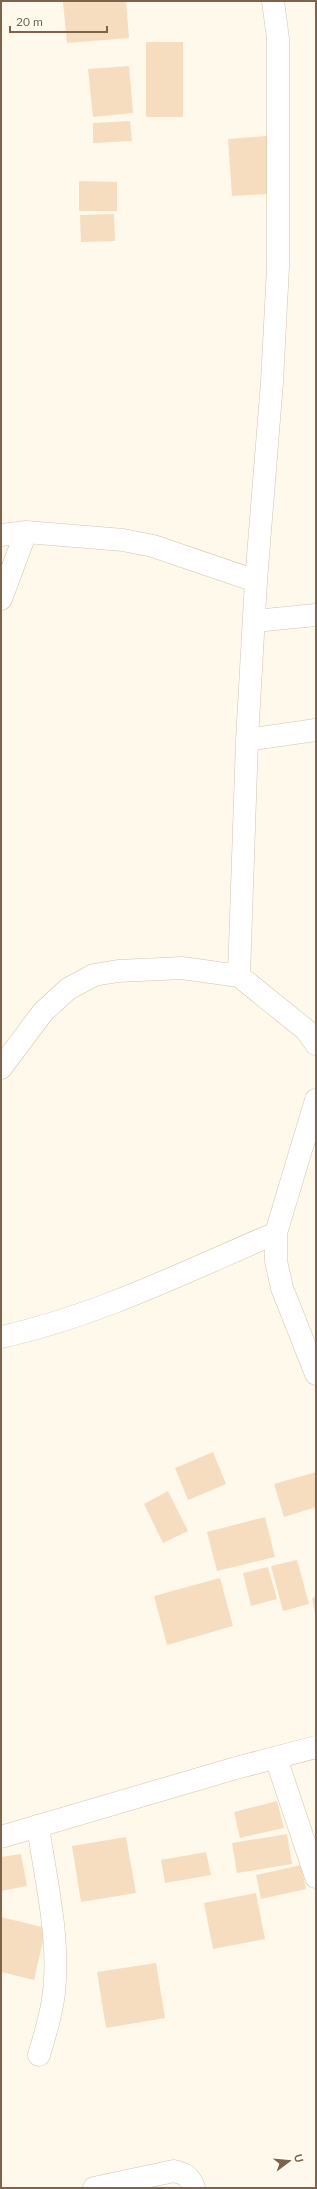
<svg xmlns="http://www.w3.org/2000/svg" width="317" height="2189" font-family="Lato,sans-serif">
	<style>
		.building { fill: #f6ddc0 }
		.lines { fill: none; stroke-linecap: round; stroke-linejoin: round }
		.street-casing { stroke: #d2c3ae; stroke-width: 23 }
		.secondary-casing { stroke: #d6c4ac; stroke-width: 23 }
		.street { stroke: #fff; stroke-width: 22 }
		.secondary { stroke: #fff; stroke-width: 22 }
	</style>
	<rect width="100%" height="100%" fill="#fef9ea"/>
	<path class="building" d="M 77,1 L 126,1 L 129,38 L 67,43 L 63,2 Z
		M 146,42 L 183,42 L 183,117 L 146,117 Z
		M 129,66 L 133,113 L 93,117 L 88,69 Z
		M 130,121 L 132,141 L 93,143 L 93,123 Z
		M 267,136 L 271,194 L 232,196 L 228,139 Z
		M 79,181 L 117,182 L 117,211 L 79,211 Z
		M 114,214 L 115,241 L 81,242 L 80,215 Z
		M 213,1452 L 226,1484 L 188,1500 L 175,1468 Z
		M 316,1472 L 316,1507 L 284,1517 L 274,1484 Z
		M 168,1491 L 188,1531 L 163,1543 L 144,1504 Z
		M 265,1517 L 275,1557 L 217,1571 L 207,1532 Z
		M 297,1560 L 309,1604 L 283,1611 L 271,1566 Z
		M 268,1567 L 277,1599 L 251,1606 L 243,1573 Z
		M 220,1578 L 233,1626 L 167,1645 L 154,1596 Z
		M 316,1597 L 316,1612 L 315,1613 L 312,1598 Z
		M 277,1801 L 284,1828 L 240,1838 L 234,1812 Z
		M 287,1834 L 292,1864 L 237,1873 L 232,1843 Z
		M 126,1837 L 136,1893 L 81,1902 L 72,1846 Z
		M 206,1852 L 211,1875 L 165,1883 L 161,1860 Z
		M 21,1854 L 27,1886 L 1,1891 L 1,1857 Z
		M 301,1865 L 306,1889 L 261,1899 L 256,1875 Z
		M 256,1893 L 265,1939 L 213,1949 L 204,1903 Z
		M 1,1917 L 46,1928 L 34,1980 L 1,1972 Z
		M 156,1963 L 165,2018 L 106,2028 L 97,1972 Z"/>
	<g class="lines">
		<defs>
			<path id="street" d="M 1,535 L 26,532
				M 1,599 L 26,532 L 123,540 L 153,546 L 256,581
				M 254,621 L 316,615
				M 247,740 L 316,730
				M 239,976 L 247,740 L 256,581 L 272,382 L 278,267 L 278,39 L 273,1
				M 1,1068 L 43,1012 L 68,989 L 94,975 L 118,971 L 182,968 L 239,976 L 306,1030 L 316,1044
				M 316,1100 L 276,1233 L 276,1261 L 282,1288 L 316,1374
				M 1,1337 C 97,1316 187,1271 276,1233
				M 276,1758 L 316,1877
				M 38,1826 C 45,1876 58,1929 55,1980 C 54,2006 46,2031 39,2055
				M 94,2188 L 174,2171 C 185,2174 190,2176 194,2188"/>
			<path id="secondary" d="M 1,1837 L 236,1768 L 316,1747"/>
		</defs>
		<use href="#street" class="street-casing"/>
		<use href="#secondary" class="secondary-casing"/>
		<use href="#street" class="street"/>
		<use href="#secondary" class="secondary"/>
	</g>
	<rect width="317" height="2189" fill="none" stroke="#7c634a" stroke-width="4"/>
	<g transform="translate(289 2161) rotate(74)" stroke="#fffcf2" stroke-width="3" paint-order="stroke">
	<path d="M0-3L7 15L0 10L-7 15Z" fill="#7c634a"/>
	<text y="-6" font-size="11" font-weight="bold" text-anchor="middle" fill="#7c634a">U</text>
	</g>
	<path d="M10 26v6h97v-6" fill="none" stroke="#7c634a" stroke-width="2"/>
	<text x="16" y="26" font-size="12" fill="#7c634a" stroke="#fffcf2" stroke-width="3" paint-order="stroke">20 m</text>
</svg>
